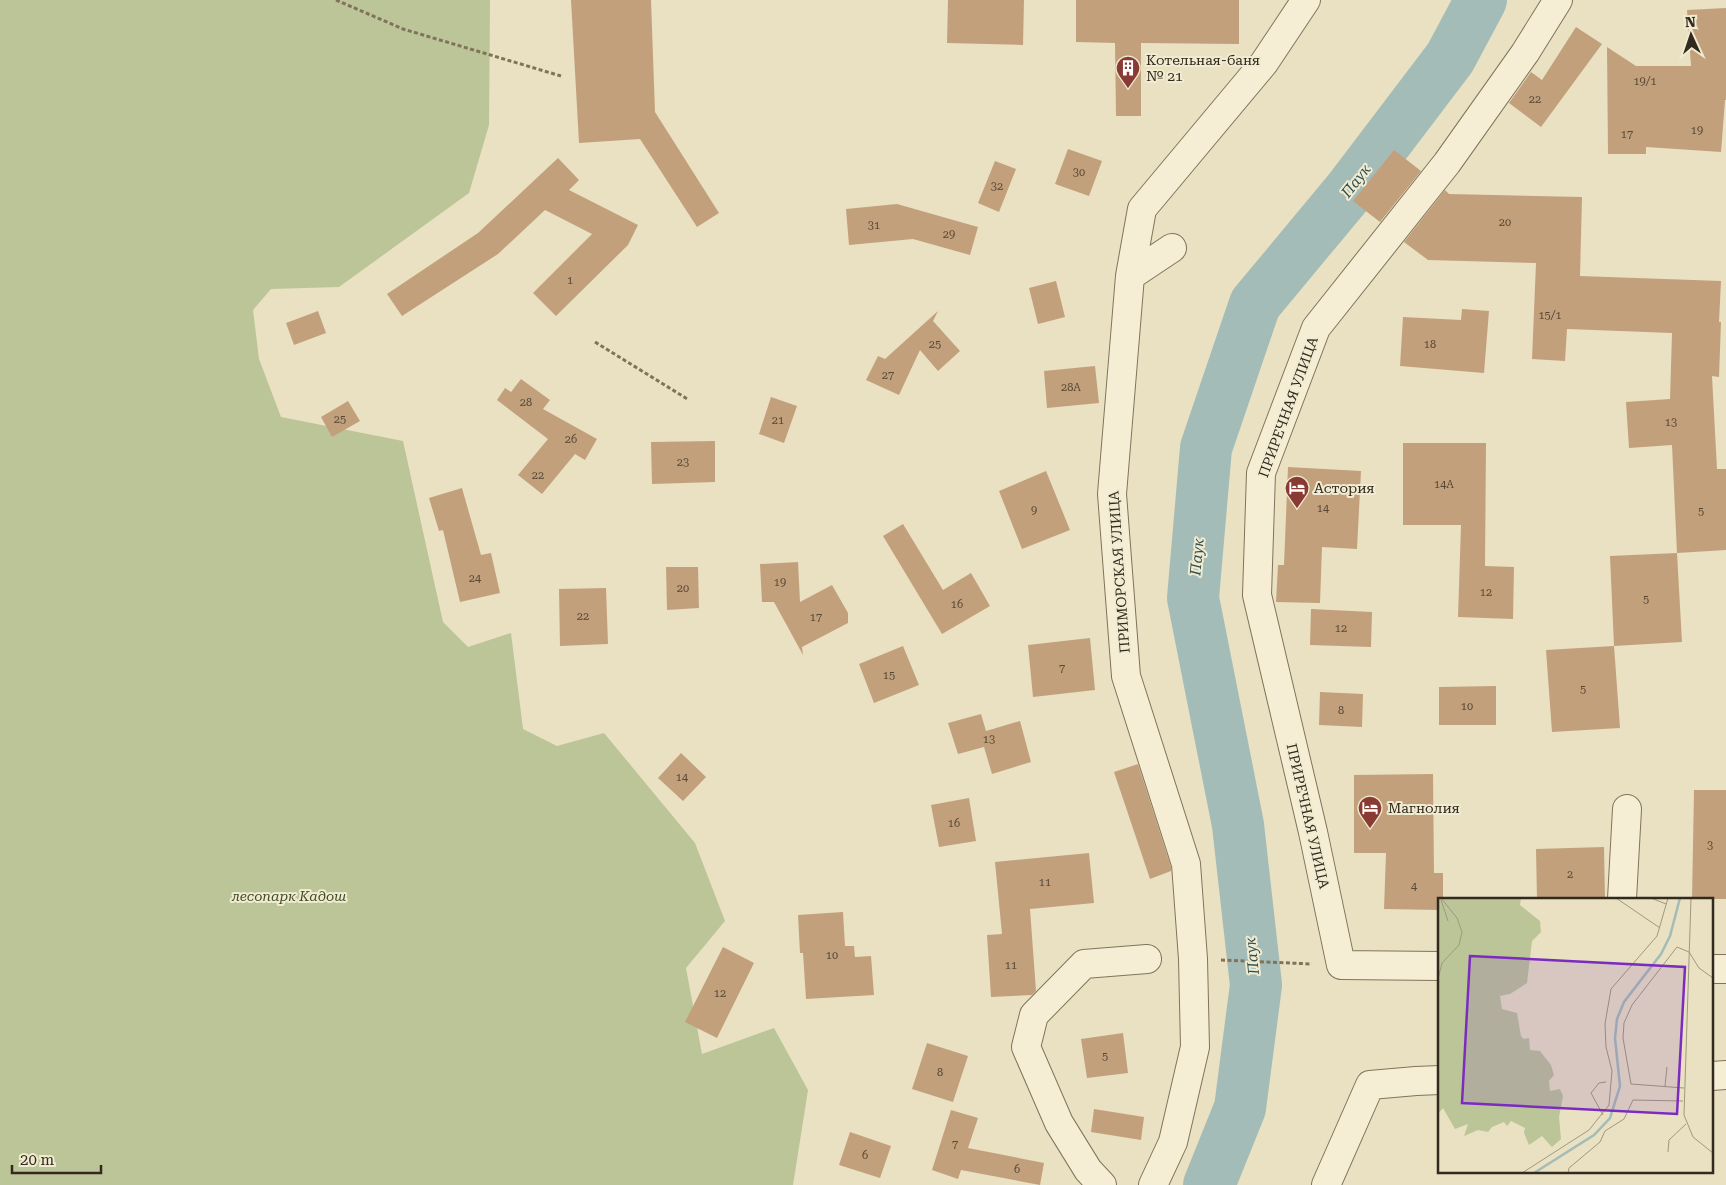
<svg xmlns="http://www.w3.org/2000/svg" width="1726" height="1185" font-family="'Roboto Serif',serif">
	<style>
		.green { fill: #bcc598 }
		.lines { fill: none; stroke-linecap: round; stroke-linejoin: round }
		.river { stroke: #a4bcb7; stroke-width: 52 }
		.building { fill: #c3a07c }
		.minor-casing { stroke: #81735b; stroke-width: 30 }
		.path { stroke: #81735b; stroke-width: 3; stroke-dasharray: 4 2.5; stroke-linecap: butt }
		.minor { stroke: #f5eed5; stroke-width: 28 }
		.labels { text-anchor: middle; stroke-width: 4; stroke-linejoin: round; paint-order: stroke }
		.number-label { font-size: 11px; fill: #564836 }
		.poi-label { font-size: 14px; fill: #322a1e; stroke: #f1ebd1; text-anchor: start }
		.street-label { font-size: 14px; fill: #322a1e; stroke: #f1ebd1 }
		.park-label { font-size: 14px; font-style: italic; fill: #3f4c27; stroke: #f1ebd1 }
		.water-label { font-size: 15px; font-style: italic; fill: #2f4f50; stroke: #f1ebd1 }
		.inset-river { fill: none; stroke: #a4bcb7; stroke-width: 2.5 }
		.inset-road { fill: none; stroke: #a09880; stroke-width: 1 }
		.view { fill: #7b2cbf; fill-opacity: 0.15; stroke: #7b2cbf; stroke-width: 2.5 }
		.inset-edge { fill: none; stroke: #322a1e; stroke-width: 2.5 }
	</style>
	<rect width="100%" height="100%" fill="#e9e1c2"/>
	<path class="green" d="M 0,0 L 490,0 L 489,125 L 469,193 L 339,287 L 271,289 L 253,310 L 259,359 L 281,417 L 403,441 L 443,622 L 468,647 L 511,633 L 523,729 L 557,746 L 604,733 L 695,843 L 725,921 L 686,968 L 702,1054 L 774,1028 L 808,1090 L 793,1185 L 0,1185 Z"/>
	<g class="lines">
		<path class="river" d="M 1209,1185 L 1240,1108 L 1256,985 L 1238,825 L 1193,598 L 1206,448 L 1255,304 L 1349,191 L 1450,58 L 1481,0"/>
	</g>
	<path class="building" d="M 571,0 L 651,0 L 655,112 L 719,213 L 697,227 L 640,139 L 579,143 Z
		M 948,0 L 1024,0 L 1023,45 L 947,43 Z
		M 1076,0 L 1239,0 L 1239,44 L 1141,43 L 1141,116 L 1116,116 L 1115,43 L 1076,42 Z
		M 1726,8 L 1726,100 L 1725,100 L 1721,152 L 1646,147 L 1646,154 L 1608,154 L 1607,47 L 1636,66 L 1691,66 L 1687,10 Z
		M 1576,27 L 1602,44 L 1541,127 L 1509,103 L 1531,72 L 1542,80 Z
		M 1068,149 L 1102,161 L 1089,196 L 1055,184 Z
		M 1394,150 L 1421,171 L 1380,222 L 1353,201 Z
		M 558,158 L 579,180 L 569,190 L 638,225 L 628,245 L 556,316 L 533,293 L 592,234 L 545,210 L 498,254 L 402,316 L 387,294 L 478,233 Z
		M 995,161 L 1016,169 L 999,212 L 978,203 Z
		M 1445,190 L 1449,194 L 1582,197 L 1580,276 L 1721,281 L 1719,322 L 1721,322 L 1719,377 L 1712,376 L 1717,469 L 1726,469 L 1726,550 L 1677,553 L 1672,445 L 1629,448 L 1626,402 L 1670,399 L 1672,333 L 1567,329 L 1565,361 L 1532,359 L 1536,263 L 1428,260 L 1404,242 Z
		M 897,204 L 978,227 L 970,255 L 913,239 L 849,245 L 846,209 Z
		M 1056,281 L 1065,317 L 1038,324 L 1029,288 Z
		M 1462,309 L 1489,311 L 1484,373 L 1400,366 L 1403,317 L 1461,320 Z
		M 318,311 L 326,333 L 294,345 L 286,323 Z
		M 938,311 L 933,321 L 960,351 L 938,371 L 920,350 L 899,395 L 866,380 L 878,356 L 885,359 Z
		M 1095,366 L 1099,403 L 1047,408 L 1044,371 Z
		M 521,379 L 550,400 L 543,409 L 597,439 L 585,460 L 575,454 L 542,494 L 518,475 L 548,439 L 497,400 L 505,388 L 511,392 Z
		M 771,397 L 797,406 L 784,443 L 759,434 Z
		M 348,401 L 360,421 L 332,437 L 321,417 Z
		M 715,441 L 715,482 L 652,484 L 651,442 Z
		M 1403,443 L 1486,443 L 1485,566 L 1514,567 L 1513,619 L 1458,617 L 1461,525 L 1403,525 Z
		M 1288,467 L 1361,471 L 1357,549 L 1322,547 L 1320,603 L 1276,602 L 1278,565 L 1284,565 Z
		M 1046,471 L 1070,530 L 1022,549 L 999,491 Z
		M 462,488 L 481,555 L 491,553 L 500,593 L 460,602 L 443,530 L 439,531 L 429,498 Z
		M 903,524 L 943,590 L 971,573 L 990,606 L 942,634 L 883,536 Z
		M 1677,553 L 1682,642 L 1614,646 L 1610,556 Z
		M 798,562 L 800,602 L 832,585 L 848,613 L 848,623 L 802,647 L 803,655 L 774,602 L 762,602 L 760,564 Z
		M 666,567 L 698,567 L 699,608 L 667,610 Z
		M 606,588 L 608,644 L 560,646 L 559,589 Z
		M 1311,609 L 1372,612 L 1371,647 L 1310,645 Z
		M 1090,638 L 1095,690 L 1033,697 L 1028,645 Z
		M 903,646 L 919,685 L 874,703 L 859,664 Z
		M 1614,646 L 1620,728 L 1552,732 L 1546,650 Z
		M 1496,686 L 1496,725 L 1439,725 L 1439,687 Z
		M 1320,692 L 1363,694 L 1362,727 L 1319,725 Z
		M 981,714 L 986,731 L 1020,721 L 1031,762 L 992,774 L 984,747 L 958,754 L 948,723 Z
		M 681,753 L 706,777 L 683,801 L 658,778 Z
		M 1138,764 L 1171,867 L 1171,871 L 1150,879 L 1114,772 Z
		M 1433,774 L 1434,873 L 1443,873 L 1443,899 L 1440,899 L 1440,910 L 1384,909 L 1386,853 L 1354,853 L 1354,775 Z
		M 1694,790 L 1726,790 L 1726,899 L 1692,899 Z
		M 969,798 L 976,841 L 939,847 L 931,805 Z
		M 1604,847 L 1605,899 L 1537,899 L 1536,849 Z
		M 1089,853 L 1094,903 L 1030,909 L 1036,991 L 1032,995 L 991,997 L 987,935 L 1002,934 L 995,862 Z
		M 843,912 L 845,946 L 854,946 L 855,957 L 871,956 L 874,995 L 806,999 L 803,953 L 800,953 L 798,915 Z
		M 723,947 L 754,963 L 717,1038 L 685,1022 Z
		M 1123,1033 L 1128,1073 L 1087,1078 L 1081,1039 Z
		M 927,1043 L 968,1056 L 953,1102 L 912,1089 Z
		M 1094,1109 L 1144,1117 L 1141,1140 L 1091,1132 Z
		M 951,1110 L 978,1118 L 968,1148 L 1044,1163 L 1040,1185 L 961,1170 L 958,1179 L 932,1170 Z
		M 850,1132 L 891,1146 L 880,1178 L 839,1165 Z"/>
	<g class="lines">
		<defs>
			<path id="minor" d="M 1130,276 L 1172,248
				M 1622,899 L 1627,809
				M 1440,966 L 1341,965 L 1313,832 L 1257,595 L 1261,473 L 1316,328 L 1447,163 L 1525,53 L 1558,0
				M 1712,969 L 1726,969
				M 1712,1076 L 1726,1075
				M 1102,1185 L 1088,1170 L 1059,1123 L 1026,1047 L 1034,1015 L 1084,964 L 1147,959
				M 1153,1185 L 1173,1142 L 1195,1047 L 1193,959 L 1186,864 L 1126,676 L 1112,494 L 1130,276 L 1142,209 L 1264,63 L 1306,0
				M 1326,1185 L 1370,1085 L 1416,1081 L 1440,1080"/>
		</defs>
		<use href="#minor" class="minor-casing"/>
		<path class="path" d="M 336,0 L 403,29 L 561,76
			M 595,342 L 689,400
			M 1221,960 L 1312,964"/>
		<use href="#minor" class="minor"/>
	</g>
	<defs>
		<symbol id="building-pin" viewBox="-11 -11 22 30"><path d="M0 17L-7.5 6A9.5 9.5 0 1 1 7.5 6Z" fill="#893a32" stroke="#f1ebd1"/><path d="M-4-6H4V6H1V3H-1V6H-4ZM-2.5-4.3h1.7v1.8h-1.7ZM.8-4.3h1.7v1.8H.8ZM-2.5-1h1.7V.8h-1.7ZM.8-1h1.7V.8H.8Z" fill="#fff"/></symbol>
		<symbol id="hotel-pin" viewBox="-11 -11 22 30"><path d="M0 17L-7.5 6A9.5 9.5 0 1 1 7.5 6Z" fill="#893a32" stroke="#f1ebd1"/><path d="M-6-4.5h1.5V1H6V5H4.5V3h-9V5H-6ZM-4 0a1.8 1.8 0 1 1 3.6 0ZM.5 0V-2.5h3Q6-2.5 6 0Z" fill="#fff"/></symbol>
	</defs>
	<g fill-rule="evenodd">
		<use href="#building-pin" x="1114" y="54" width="28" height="38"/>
		<use href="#hotel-pin" x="1283" y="474" width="28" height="38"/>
		<use href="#hotel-pin" x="1356" y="794" width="28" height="38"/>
	</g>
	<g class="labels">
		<g class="number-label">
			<text x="1645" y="85">19/1</text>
			<text x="1535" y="103">22</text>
			<text x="1697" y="134">19</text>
			<text x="1627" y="138">17</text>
			<text x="1079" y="176">30</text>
			<text x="997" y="190">32</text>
			<text x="1505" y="226">20</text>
			<text x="874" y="229">31</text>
			<text x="949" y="238">29</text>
			<text x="570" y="284">1</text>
			<text x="1550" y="319">15/1</text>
			<text x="935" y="348">25</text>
			<text x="1430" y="348">18</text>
			<text x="888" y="379">27</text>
			<text x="1071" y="391">28А</text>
			<text x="526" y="406">28</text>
			<text x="340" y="423">25</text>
			<text x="778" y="424">21</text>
			<text x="1671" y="426">13</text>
			<text x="571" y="443">26</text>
			<text x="683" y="466">23</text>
			<text x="538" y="479">22</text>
			<text x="1444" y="488">14А</text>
			<text x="1323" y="512">14</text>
			<text x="1034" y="514">9</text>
			<text x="1701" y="515">5</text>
			<text x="475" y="582">24</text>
			<text x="780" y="586">19</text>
			<text x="683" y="592">20</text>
			<text x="1486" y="596">12</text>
			<text x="1646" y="603">5</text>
			<text x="957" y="608">16</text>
			<text x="583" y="620">22</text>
			<text x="816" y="621">17</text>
			<text x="1341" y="632">12</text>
			<text x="1062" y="672">7</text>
			<text x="889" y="679">15</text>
			<text x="1583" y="693">5</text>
			<text x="1467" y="710">10</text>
			<text x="1341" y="714">8</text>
			<text x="989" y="743">13</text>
			<text x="682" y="781">14</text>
			<text x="954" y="827">16</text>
			<text x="1710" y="849">3</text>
			<text x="1570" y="878">2</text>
			<text x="1045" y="886">11</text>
			<text x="1414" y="890">4</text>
			<text x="832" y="959">10</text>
			<text x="1011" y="969">11</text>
			<text x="720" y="997">12</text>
			<text x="1105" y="1060">5</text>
			<text x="940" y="1076">8</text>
			<text x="955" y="1148">7</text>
			<text x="865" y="1159">6</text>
			<text x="1017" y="1173">6</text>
		</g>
		<g class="poi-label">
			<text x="1146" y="65">Котельная-баня<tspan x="1146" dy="16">№ 21</tspan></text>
			<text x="1314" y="493">Астория</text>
			<text x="1388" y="813">Магнолия</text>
		</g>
		<g class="street-label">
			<text transform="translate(1288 407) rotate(-70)" y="5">ПРИРЕЧНАЯ УЛИЦА</text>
			<text transform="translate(1119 572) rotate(-94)" y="5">ПРИМОРСКАЯ УЛИЦА</text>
			<text transform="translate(1308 816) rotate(77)" y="5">ПРИРЕЧНАЯ УЛИЦА</text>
		</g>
		<g class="park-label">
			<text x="289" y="901">лесопарк Кадош</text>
		</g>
		<g class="water-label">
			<text transform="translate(1356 181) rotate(-52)" y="5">Паук</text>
			<text transform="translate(1197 557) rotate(-85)" y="5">Паук</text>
			<text transform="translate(1252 956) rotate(-96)" y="5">Паук</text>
		</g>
	</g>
	<g transform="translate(1438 898)">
		<rect width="275" height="275" fill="#e9e1c2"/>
		<path d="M 0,0 L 83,0 L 82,7 L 102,23 L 103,34 L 94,43 L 89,85 L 72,96 L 62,98 L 64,111 L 79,115 L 83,138 L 86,141 L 91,140 L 92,152 L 102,153 L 113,167 L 116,177 L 111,183 L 112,193 L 122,191 L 125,198 L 121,219 L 123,241 L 114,249 L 104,238 L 91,247 L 86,235 L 87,230 L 73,223 L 69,228 L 66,224 L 54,229 L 50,234 L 40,232 L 26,238 L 30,226 L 17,231 L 5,210 L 0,216 Z" fill="#bcc598"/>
		<path class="inset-river" d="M 96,275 L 156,237 L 172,220 L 182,188 L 177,140 L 179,121 L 186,104 L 223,56 L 232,38 L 242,0"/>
		<path class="inset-road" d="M 178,0 L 222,30M 213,0 L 228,6M 253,0 L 246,217 L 255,239 L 275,255M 3,2 L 10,23M 0,81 L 4,65 L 21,47 L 24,34 L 19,20 L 3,0M 227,188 L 229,169M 246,190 L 193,186 L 185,140 L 186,125 L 194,107 L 239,49 L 251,54 L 261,70 L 275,80M 165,217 L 153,195 L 161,185 L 168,184M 230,254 L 231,242 L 248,226M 84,275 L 151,232 L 171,207 L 174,173 L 168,149 L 167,126 L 173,91 L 219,38 L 230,0M 130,275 L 131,270 L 162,244 L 167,233 L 186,221 L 195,202 L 245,203"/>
		<path class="view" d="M 32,58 L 247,69 L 239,216 L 24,205 Z"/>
		<rect width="275" height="275" class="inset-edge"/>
	</g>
	<g transform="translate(1691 35) rotate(357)" stroke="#f1ebd1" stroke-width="4" paint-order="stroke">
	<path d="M0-4L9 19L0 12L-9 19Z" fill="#322a1e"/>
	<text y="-8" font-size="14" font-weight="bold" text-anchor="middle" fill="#322a1e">N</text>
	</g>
	<path d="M12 1165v8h89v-8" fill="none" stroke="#322a1e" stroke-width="2.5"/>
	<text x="20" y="1165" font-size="15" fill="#322a1e" stroke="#f1ebd1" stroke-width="4" paint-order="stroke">20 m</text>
</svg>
